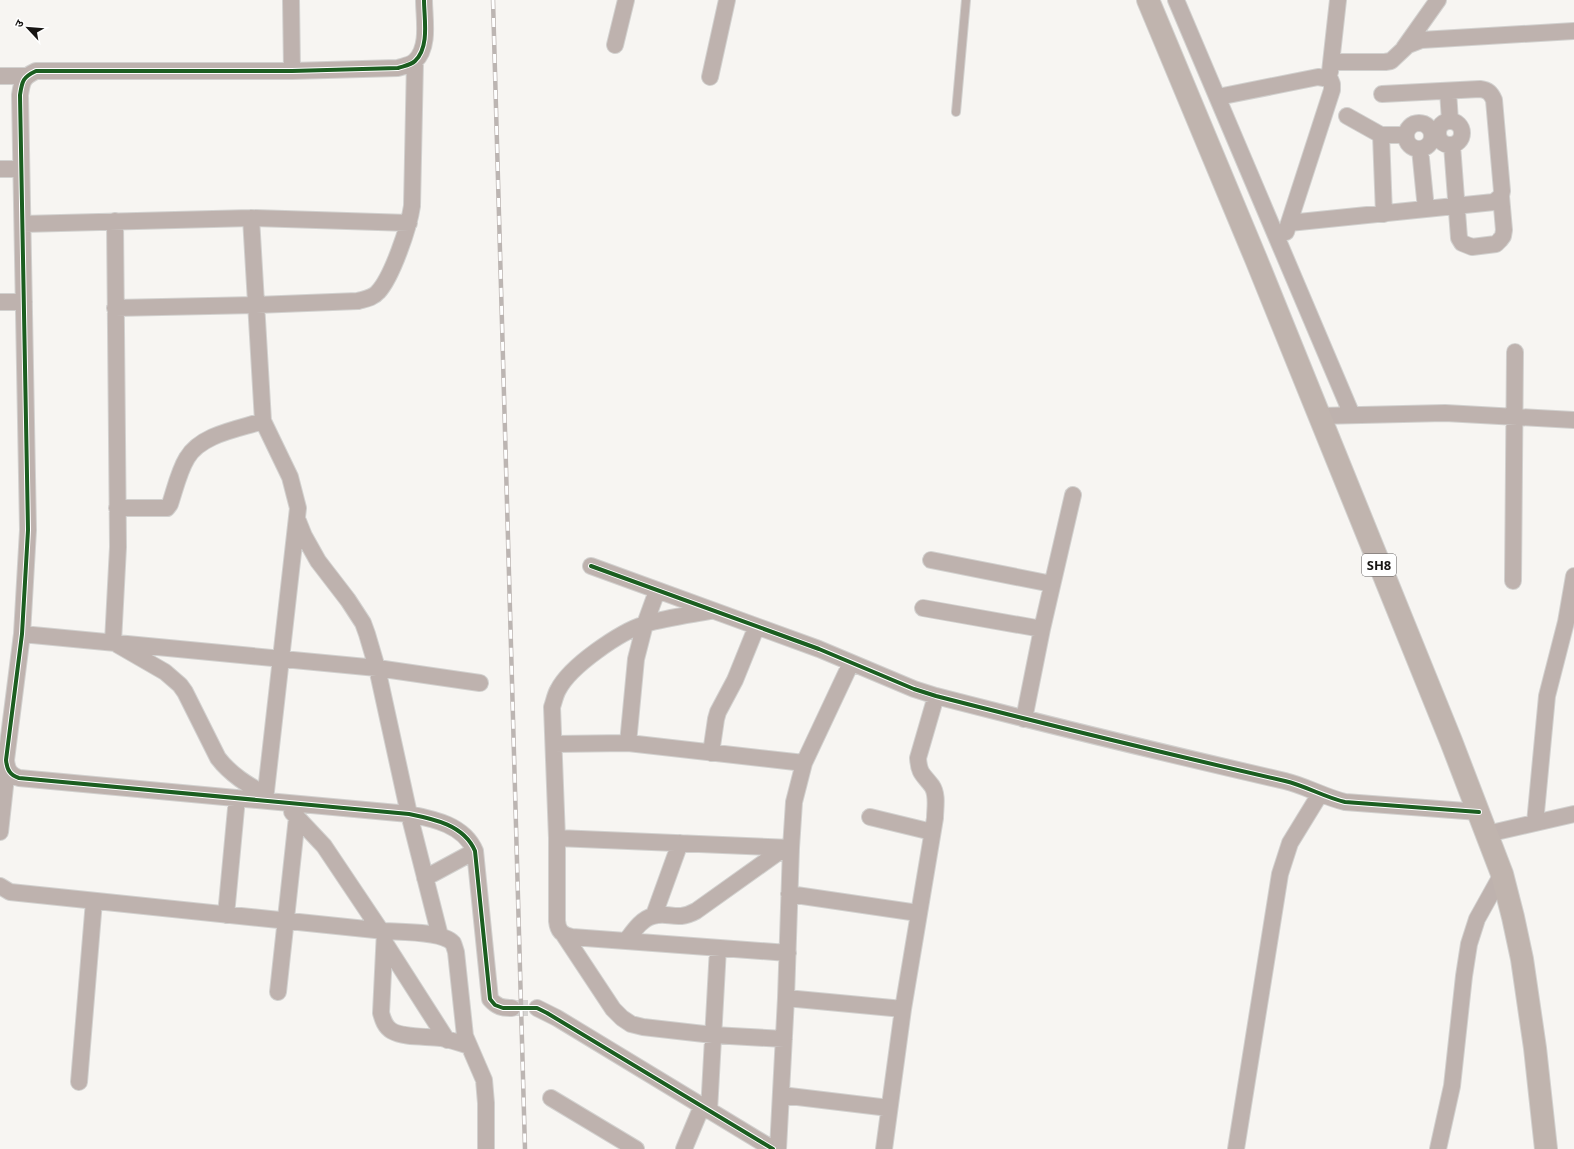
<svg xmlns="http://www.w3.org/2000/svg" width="1574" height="1149" font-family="'Noto Sans','Noto Sans Devanagari',sans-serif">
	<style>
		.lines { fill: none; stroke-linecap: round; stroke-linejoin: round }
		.minor-tunnel { stroke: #d5d3d1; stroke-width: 16; stroke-dasharray: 16 8; stroke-linecap: butt }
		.service-casing { stroke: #d2d1cf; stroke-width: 10 }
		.minor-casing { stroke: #d2d1cf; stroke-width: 18 }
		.primary-casing { stroke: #d2d1cf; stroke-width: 24 }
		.service { stroke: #beb2ae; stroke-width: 8 }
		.minor { stroke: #beb2ae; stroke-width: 16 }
		.primary { stroke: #c0b4ae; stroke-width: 22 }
		.rail-casing { stroke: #bcb5b2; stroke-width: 4.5 }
		.rail { stroke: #fff; stroke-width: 3; stroke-dasharray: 9; stroke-linecap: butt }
		.cycleway-casing { stroke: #fff; stroke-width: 6 }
		.cycleway { stroke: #1b5e20; stroke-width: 4 }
		.labels { text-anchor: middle; stroke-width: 3; stroke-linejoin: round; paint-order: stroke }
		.shield { fill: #fff; stroke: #5d5b5a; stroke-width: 1 }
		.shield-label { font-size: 13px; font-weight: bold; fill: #171513 }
	</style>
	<rect width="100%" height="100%" fill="#f7f5f2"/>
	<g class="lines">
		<path class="minor-tunnel" d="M 512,1008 L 537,1008"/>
		<defs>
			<path id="service" d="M 956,112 L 966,0"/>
			<path id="minor" d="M 291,0 L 292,71
				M 424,0 C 424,18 430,47 415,61 C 411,65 404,66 398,68 L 292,71 L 36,71 C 23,77 22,81 20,95 L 28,530 L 22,634 L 6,760 C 7,770 10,775 19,778 L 409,814 C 434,819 464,825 475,851 L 490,999 C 497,1007 502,1008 512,1008
				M 1176,0 L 1352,415
				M 615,45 L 626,0
				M 1404,48 L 1438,0
				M 1332,62 L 1385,62 L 1391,61 L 1408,45 L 1421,40 L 1574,31
				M 1330,72 L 1338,0
				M 0,76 L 26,76
				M 710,77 L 727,0
				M 1448,91 L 1450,121
				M 1218,97 L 1318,77 L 1330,79 L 1332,84 L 1332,90 L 1286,232
				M 1347,116 L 1381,135 L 1406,135
				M1438 133a12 12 0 1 1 24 0a12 12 0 1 1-24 0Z
				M1406 136a13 13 0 1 1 26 0a13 13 0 1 1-26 0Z
				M 1381,135 L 1384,214
				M 1452,145 L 1459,238 L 1462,243 L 1472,247 L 1496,244 L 1500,240 L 1503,236 L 1504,230 L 1501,196
				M 1420,149 L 1426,209
				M 0,169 L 21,169
				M 251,218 L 263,421 L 290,477 L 298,508 L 265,800
				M 115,221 L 118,547 L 113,642 L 165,672 L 180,685 L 185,692 L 218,758 C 231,775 248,785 266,795
				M 1289,223 L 1494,202 L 1501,196 L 1502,191 L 1494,100 C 1491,93 1488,90 1480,89 L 1382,94
				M 23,224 L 251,218 L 409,223
				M 0,302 L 24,302
				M 115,308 L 256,305 L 358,301 C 365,299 373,298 378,292 C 392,277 409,227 412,206 L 415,61
				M 1319,416 L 1445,413 L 1574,420
				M 117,508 L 167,508 L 170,504 C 175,489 179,471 187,458 C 201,434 239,429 263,421
				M 298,521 L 304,536 L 318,561 L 348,600 L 363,623 L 367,634 L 377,668 L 409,814 L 440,936
				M 931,560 L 1052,584
				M 591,566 L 819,649 L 914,689 L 936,696 C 1052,726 1168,754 1285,781 C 1306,786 1324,797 1345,802 L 1479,812
				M 1513,581 L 1515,352
				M 923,608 L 1042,629
				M 711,611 C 689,615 666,618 645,624 C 620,632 570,666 558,690 C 555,695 554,702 552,707 L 557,838 L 557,921 C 558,931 562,935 572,937 L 788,953
				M 22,634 L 377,668 L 480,683
				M 1024,719 L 1042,629 L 1073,495
				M 628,743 L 636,659 L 645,624 L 657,591
				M 554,744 L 628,743 L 804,763
				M 711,753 L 716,719 L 718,712 L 735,680 L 756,628
				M 292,812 L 324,846 L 381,931
				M 870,817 L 932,832
				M 1535,823 L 1547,696 L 1566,622 L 1574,576
				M 0,832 L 7,768
				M 1487,834 L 1574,814
				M 557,838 L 791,848
				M 425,878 L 475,851
				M 0,886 L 10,892 L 385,931 C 401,932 442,931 453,943 C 454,945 455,949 456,952 L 465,1036 L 484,1080 L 486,1103 L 486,1149
				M 789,894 L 918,913
				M 226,915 L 237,798
				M 654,915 L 680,843
				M 385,931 L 381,1013 C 383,1020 385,1027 392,1031 C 404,1038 427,1036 441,1038 C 451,1040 460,1043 469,1046
				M 564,935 L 613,1009 L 622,1018 L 631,1024 L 643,1027 L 713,1035 L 784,1039
				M 626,941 C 633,932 641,919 653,916 C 669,911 676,922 696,911 L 783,849
				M 385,943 L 447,1040
				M 278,992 L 297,817
				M 786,998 L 903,1009
				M 537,1008 L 557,1018 L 773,1149
				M 79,1082 L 94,901
				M 781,1095 L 889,1108
				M 551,1098 L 636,1149
				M 709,1111 L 718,948
				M 684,1149 L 702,1106
				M 778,1149 L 786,998 L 791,848 L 794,802 L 804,763 L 851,663
				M 884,1149 L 903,1009 L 935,818 C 935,808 938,795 932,786 C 923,774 919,774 918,758 L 936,696
				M 1236,1149 L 1280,874 L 1290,843 L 1320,794
				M 1438,1149 L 1452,1086 L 1464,976 L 1469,944 L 1477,919 L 1502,874"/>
			<path id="primary" d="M 1148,0 L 1256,259 L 1451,741 L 1502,874 L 1513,917 L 1522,959 L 1535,1048 L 1546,1149"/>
		</defs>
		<use href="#service" class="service-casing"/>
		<use href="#minor" class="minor-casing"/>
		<use href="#primary" class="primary-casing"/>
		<use href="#service" class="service"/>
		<use href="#minor" class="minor"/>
		<use href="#primary" class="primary"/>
		<defs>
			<path id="rail" d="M 493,0 L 525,1149"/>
		</defs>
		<use href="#rail" class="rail-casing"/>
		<use href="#rail" class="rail"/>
		<defs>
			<path id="cycleway" d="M 424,0 C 424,18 430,47 415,61 C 411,65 404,66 398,68 L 292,71 L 36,71 C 23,77 22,81 20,95 L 28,530 L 22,634 L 6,760 C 7,770 10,775 19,778 L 409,814 C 434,819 464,825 475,851 L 489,989 L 490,999 L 495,1005 L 503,1008 L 537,1008 L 547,1013 L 773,1149
				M 591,566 L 819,649 L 914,689 L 936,696 C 1052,726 1168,754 1285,781 C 1306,786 1324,797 1345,802 L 1479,812"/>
		</defs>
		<use href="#cycleway" class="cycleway-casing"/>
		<use href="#cycleway" class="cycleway"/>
	</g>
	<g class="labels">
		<rect class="shield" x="1362" y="554" width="34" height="22" rx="3"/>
		<g class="shield-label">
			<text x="1379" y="570">SH8</text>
		</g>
	</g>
	<g transform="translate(28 28) rotate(296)" stroke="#ffffff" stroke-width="3" paint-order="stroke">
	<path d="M0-3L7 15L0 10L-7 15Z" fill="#171513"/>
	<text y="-6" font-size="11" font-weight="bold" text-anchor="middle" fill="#171513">उ</text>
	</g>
</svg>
